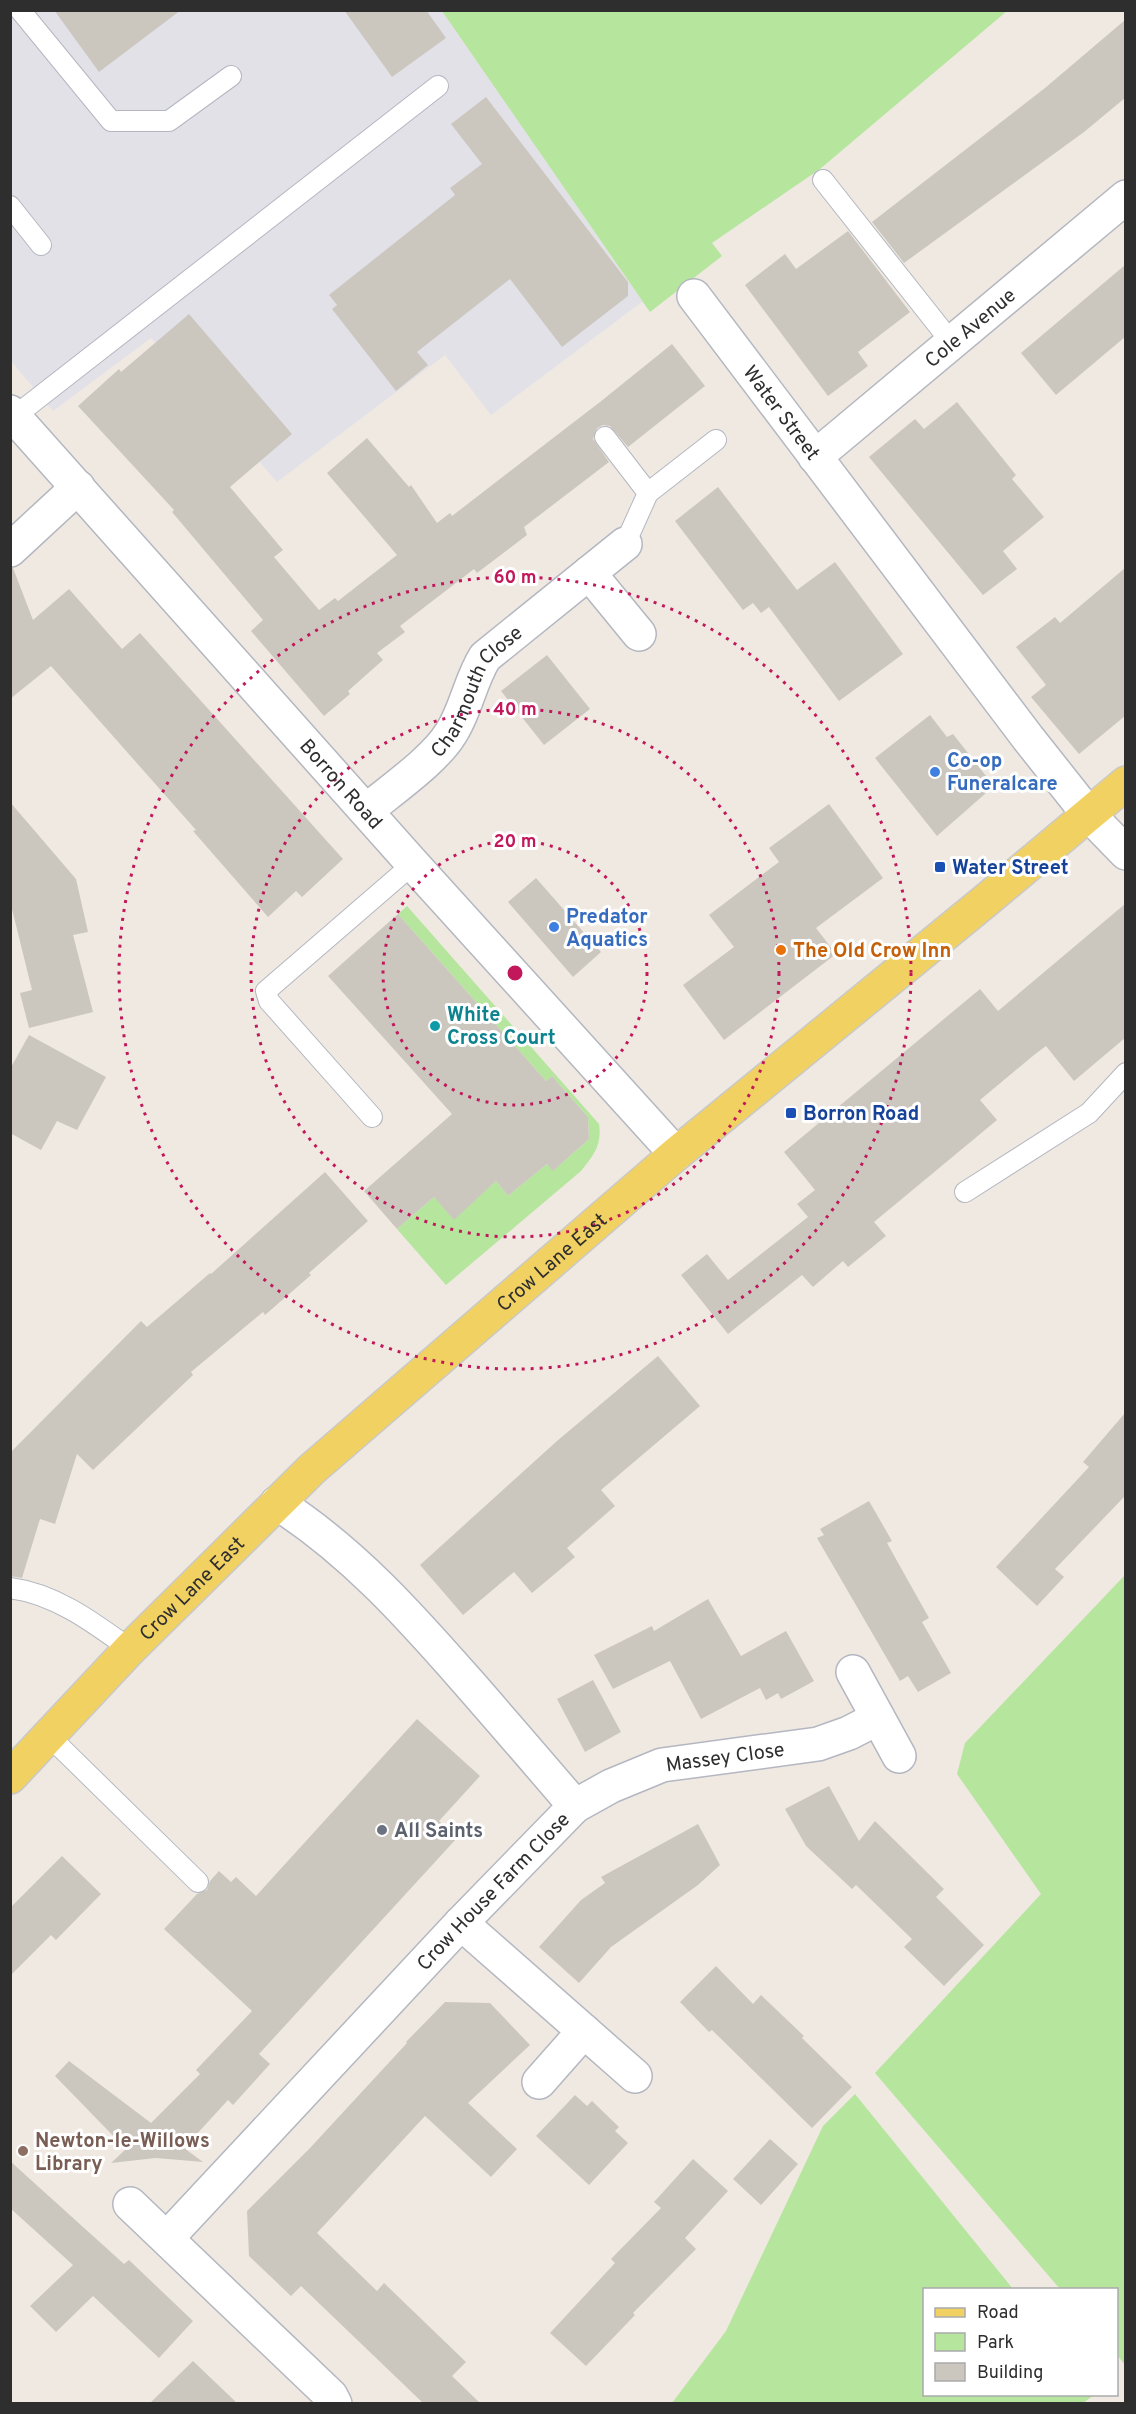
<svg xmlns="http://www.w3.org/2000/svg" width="1136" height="2414" font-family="Overpass,sans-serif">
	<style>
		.industrial { fill: #e3e1e8 }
		.green { fill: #b6e59e }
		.building { fill: #cbc7bf }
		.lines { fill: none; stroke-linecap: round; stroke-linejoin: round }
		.lane-casing { stroke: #b4b7c1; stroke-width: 22 }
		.street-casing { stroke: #b4b7c1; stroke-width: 36 }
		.secondary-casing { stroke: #b4b7c1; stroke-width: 36 }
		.primary-casing { stroke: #c9c9c9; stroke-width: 36 }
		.lane { stroke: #fff; stroke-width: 20 }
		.street { stroke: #fff; stroke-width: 33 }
		.secondary { stroke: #fff; stroke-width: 33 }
		.primary { stroke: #f2d163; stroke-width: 33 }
		.ring { fill: none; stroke: #c2185b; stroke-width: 3; stroke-dasharray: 3 6 }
		.shop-dot { fill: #3f7fe0; stroke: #fff; stroke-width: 2 }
		.transit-dot { fill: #1a4fb4; stroke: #fff; stroke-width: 2 }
		.food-dot { fill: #e8710a; stroke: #fff; stroke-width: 2 }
		.culture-dot { fill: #0f9aa8; stroke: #fff; stroke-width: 2 }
		.worship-dot { fill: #6b7280; stroke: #fff; stroke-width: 2 }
		.education-dot { fill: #8d6e63; stroke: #fff; stroke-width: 2 }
		.labels { text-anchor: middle; stroke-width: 6; stroke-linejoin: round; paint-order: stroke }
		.street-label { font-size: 20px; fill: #2e2e2e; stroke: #fff }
		.shop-label { font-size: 20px; font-weight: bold; fill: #366cbe; stroke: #fff; text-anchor: start }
		.transit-label { font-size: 20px; font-weight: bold; fill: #164399; stroke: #fff; text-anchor: start }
		.food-label { font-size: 20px; font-weight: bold; fill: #c56008; stroke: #fff; text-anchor: start }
		.culture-label { font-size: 20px; font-weight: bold; fill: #0d838f; stroke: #fff; text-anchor: start }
		.worship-label { font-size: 20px; font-weight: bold; fill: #5b616d; stroke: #fff; text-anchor: start }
		.education-label { font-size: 20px; font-weight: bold; fill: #785e54; stroke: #fff; text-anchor: start }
		.centre { fill: #c2185b; stroke: #fff; stroke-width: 3 }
		.ring-label { font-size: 18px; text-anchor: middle; font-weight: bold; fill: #c2185b; stroke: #fff; stroke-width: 6; stroke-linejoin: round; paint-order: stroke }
	</style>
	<rect width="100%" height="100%" fill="#efe9e1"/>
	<path class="industrial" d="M 10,11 L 442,11 L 650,312 L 642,302 L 491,415 L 445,355 L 277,482 L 151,338 L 53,411 L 11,361 Z"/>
	<path class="green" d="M 442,11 L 1007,11 L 820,169 L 712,243 L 722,256 L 650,312 Z
		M 407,906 L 599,1124 C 602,1145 594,1155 581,1171 L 446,1285 L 397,1229 L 434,1197 L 454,1219 L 496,1181 L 508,1196 L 547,1164 L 554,1170 L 589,1139 L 588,1117 L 552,1076 L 546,1081 L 398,914 Z
		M 1125,1575 L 1125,2365 L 1117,2355 L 1116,2290 L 1060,2289 L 875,2073 L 1041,1894 L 957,1774 L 965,1743 Z
		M 855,2094 L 1013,2289 L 924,2290 L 924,2394 L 1094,2395 L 1083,2403 L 672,2403 L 726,2331 L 823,2126 Z"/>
	<path class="building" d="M 54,10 L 181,10 L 99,72 Z
		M 344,10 L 426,10 L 446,38 L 392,77 Z
		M 1125,20 L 1125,98 L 1084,132 L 904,263 L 872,222 L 1045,88 Z
		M 486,97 L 628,282 L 628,296 L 562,347 L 510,279 L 417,352 L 428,365 L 396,391 L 332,309 L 337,305 L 329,295 L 455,195 L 450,188 L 482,164 L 451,124 Z
		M 848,231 L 910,312 L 858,352 L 868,366 L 828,396 L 745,285 L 785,254 L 796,269 Z
		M 1125,265 L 1125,337 L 1056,395 L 1021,353 Z
		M 189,314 L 292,434 L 230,487 L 283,550 L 274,557 L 319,610 L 335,598 L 338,601 L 397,555 L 327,473 L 367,438 L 409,487 L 411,485 L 437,523 L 450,513 L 452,516 L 600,402 L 672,344 L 705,386 L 628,447 L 610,426 L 603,425 L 597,428 L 593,439 L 609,462 L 524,527 L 527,535 L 477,573 L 474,569 L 400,626 L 405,632 L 377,653 L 383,660 L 348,691 L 350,694 L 324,716 L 251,631 L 263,620 L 172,512 L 174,510 L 78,406 L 119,369 L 121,372 Z
		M 957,402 L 1016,475 L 1012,479 L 1044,517 L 1003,551 L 1017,569 L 983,595 L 869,457 L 915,419 L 924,429 Z
		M 718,487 L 797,590 L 835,562 L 903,654 L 839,701 L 769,607 L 761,613 L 753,603 L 743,610 L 675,521 Z
		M 10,568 L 13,568 L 33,620 L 69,589 L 122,649 L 140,633 L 343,859 L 302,897 L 296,891 L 268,917 L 193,831 L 196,830 L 51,666 L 10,699 Z
		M 1125,568 L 1125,716 L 1079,754 L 1031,697 L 1046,685 L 1016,647 L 1055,617 L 1060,623 Z
		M 547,655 L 590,709 L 544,745 L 501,691 Z
		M 930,715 L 947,737 L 953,734 L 994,786 L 937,836 L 875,758 Z
		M 10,802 L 76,879 L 88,932 L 73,935 L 93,1012 L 29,1028 L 20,993 L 32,990 L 10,901 Z
		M 829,804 L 883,878 L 816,928 L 836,954 L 724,1040 L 683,985 L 734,947 L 709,915 L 779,862 L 769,848 Z
		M 536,878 L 601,952 L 573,977 L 508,902 Z
		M 1125,904 L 1125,1038 L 1074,1081 L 1046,1046 L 1034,1055 L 980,1100 L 997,1120 L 874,1222 L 886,1236 L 848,1267 L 843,1261 L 813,1287 L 802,1275 L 728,1334 L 681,1275 L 707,1254 L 728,1280 L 808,1217 L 797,1204 L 815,1190 L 784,1152 L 980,989 L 998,1011 Z
		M 398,914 L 546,1081 L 552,1076 L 588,1117 L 589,1139 L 553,1171 L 547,1164 L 508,1196 L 496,1181 L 454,1220 L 434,1197 L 397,1229 L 364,1191 L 452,1114 L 328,976 Z
		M 29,1035 L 106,1077 L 77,1130 L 57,1121 L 41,1150 L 10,1133 L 10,1069 Z
		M 325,1172 L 368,1221 L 309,1273 L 311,1275 L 265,1315 L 263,1312 L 191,1372 L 193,1375 L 93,1470 L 77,1454 L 55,1524 L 40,1519 L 22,1578 L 10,1576 L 10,1453 L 141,1321 L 147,1327 L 210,1273 L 211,1274 Z
		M 658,1356 L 700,1406 L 601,1490 L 615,1506 L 567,1548 L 575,1557 L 532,1593 L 514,1572 L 463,1615 L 420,1565 L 557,1441 Z
		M 1125,1413 L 1125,1499 L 1124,1497 L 1055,1569 L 1064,1577 L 1037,1606 L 996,1567 L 1089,1467 L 1083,1462 Z
		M 869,1501 L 892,1541 L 887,1543 L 929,1618 L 922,1622 L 951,1673 L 918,1692 L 908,1676 L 900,1681 L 817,1538 L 824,1535 L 820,1529 Z
		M 708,1599 L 741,1656 L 786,1631 L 814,1681 L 781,1699 L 778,1693 L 766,1700 L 760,1688 L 701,1719 L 670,1661 L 613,1689 L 594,1655 L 652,1626 L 654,1631 Z
		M 593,1680 L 621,1732 L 585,1752 L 557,1699 Z
		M 417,1719 L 480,1776 L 439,1821 L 457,1838 L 259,2054 L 270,2064 L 233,2105 L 228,2100 L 184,2148 L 203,2162 L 156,2158 L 111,2163 L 126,2149 L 55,2076 L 69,2061 L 151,2123 L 200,2074 L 196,2070 L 252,2011 L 164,1929 L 197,1894 L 207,1890 L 210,1881 L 219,1871 L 231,1882 L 236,1877 L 256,1896 Z
		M 829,1786 L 859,1841 L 875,1821 L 944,1889 L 936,1897 L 984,1945 L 944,1986 L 904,1947 L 912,1939 L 856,1885 L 852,1889 L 806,1846 L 785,1809 Z
		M 698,1824 L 720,1865 L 698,1885 L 611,1947 L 579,1983 L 539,1947 L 581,1900 L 605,1883 L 601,1877 Z
		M 62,1856 L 101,1894 L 56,1940 L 51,1935 L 10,1976 L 10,1908 Z
		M 716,1966 L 753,2004 L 761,1995 L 804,2036 L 802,2038 L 852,2087 L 812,2128 L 712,2030 L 709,2032 L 680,2002 Z
		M 445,2002 L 490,2003 L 530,2045 L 468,2103 L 517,2149 L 491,2177 L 425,2116 L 317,2233 L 377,2291 L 384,2283 L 466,2362 L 452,2376 L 480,2403 L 423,2403 L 301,2286 L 291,2296 L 249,2256 L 247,2211 L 310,2148 L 407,2043 L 406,2042 Z
		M 575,2095 L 587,2106 L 592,2101 L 619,2127 L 615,2131 L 628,2143 L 589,2185 L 536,2136 Z
		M 770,2139 L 798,2164 L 761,2205 L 733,2179 Z
		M 693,2159 L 728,2191 L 685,2238 L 696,2249 L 633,2313 L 635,2315 L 586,2366 L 550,2333 L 615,2263 L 611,2259 L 661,2208 L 654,2202 Z
		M 10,2161 L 124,2264 L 129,2260 L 193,2321 L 159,2358 L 93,2296 L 56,2332 L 30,2306 L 73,2265 L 10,2208 Z
		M 193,2361 L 237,2403 L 150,2403 Z"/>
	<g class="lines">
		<defs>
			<path id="lane" d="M 20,10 L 111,121 L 169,121 L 231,76
				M 823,180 L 952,343
				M 10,206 L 41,245
				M 15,416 L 438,86
				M 605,437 L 648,493 L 625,544
				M 648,493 L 716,440
				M 372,1117 L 269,1001 L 266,991 L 413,864
				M 965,1192 L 1089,1113 L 1126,1073
				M 10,1588 C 56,1594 94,1623 130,1649
				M 49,1736 L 198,1882"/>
			<g id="street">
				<path id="s1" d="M 694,296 L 1028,738 L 1089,815"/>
				<path id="s2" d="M 10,412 L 413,864 L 676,1154"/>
				<path id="s3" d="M 815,457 L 1126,197"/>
				<path d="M 10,550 L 78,487"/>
				<path d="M 589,573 L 625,544"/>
				<path id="s4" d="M 366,811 C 391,790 435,760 451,733 C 466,710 470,681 485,657 L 589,573 L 639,634"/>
				<path d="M 853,1672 L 899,1756"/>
				<path id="s5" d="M 575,1806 L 611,1786 L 662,1765 L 818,1744 L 849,1733 L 878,1718"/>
				<path d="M 461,1923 L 635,2076"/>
				<path d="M 539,2082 L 584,2031"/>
				<path d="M 130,2204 L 331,2396 L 335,2404"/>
				<path id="s6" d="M 167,2238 L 461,1923 L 575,1806 C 539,1764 503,1722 467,1681 C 409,1615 352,1551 277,1503"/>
			</g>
			<path id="secondary" d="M 1089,815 L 1126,853"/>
			<g id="primary">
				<path id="s7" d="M 10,1777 L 130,1649 L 312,1469 L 676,1154 L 984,902 L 1126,783"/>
			</g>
		</defs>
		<use href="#lane" class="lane-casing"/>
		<use href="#street" class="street-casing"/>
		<use href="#secondary" class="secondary-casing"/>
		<use href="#primary" class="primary-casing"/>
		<use href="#lane" class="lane"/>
		<use href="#street" class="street"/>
		<use href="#secondary" class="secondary"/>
		<use href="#primary" class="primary"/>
	</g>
	<g class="ring">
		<circle cx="515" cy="973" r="132"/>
		<circle cx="515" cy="973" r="264"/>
		<circle cx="515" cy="973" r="396"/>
	</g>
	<g class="shop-dot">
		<circle cx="935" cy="772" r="6"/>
		<circle cx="554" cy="927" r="6"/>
	</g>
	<g class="transit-dot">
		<rect x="934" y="861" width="12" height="12" rx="3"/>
		<rect x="785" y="1107" width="12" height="12" rx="3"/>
	</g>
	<circle class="food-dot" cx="781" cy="950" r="6"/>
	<circle class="culture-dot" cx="435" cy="1026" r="6"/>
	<circle class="worship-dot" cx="382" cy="1830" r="6"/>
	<circle class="education-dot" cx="23" cy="2151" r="6"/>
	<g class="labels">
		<g class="street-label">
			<text dy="7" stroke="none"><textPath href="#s3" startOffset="202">Cole Avenue</textPath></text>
			<text dy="7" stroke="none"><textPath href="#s1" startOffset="146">Water Street</textPath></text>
			<text dy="7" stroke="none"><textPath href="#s4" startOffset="166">Charmouth Close</textPath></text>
			<text dy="7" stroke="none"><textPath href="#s2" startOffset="498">Borron Road</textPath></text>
			<text dy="7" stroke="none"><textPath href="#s7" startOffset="748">Crow Lane East</textPath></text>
			<text dy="7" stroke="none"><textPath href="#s7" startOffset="262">Crow Lane East</textPath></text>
			<text dy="7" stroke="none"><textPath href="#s5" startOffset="160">Massey Close</textPath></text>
			<text dy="7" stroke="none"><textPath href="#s6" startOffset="476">Crow House Farm Close</textPath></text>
		</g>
		<g class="shop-label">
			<text x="947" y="767">Co-op<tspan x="947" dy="23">Funeralcare</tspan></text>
			<text x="566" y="923">Predator<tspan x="566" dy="23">Aquatics</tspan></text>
		</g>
		<g class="transit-label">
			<text x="952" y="874">Water Street</text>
			<text x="803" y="1120">Borron Road</text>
		</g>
		<g class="food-label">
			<text x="793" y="957">The Old Crow Inn</text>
		</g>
		<g class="culture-label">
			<text x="447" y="1021">White<tspan x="447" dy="23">Cross Court</tspan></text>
		</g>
		<g class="worship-label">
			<text x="394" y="1837">All Saints</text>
		</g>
		<g class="education-label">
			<text x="35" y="2147">Newton-le-Willows<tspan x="35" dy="23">Library</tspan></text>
		</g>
	</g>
	<circle cx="515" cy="973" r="9" class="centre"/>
	<g class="ring-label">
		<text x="515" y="583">60 m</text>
		<text x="515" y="715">40 m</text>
		<text x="515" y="847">20 m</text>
	</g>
	<rect width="1136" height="2414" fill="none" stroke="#2e2e2e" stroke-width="24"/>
	<rect x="923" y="2288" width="195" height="108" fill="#ffffff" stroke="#ababab" stroke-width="1.5"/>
	<rect x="935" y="2308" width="30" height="9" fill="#f2d163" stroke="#ababab" stroke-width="1.5"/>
	<text x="977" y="2318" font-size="18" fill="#2e2e2e">Road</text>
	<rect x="935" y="2333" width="30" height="18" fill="#b6e59e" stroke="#ababab" stroke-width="1.5"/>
	<text x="977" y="2348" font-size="18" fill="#2e2e2e">Park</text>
	<rect x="935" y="2363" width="30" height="18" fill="#cbc7bf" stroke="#ababab" stroke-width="1.5"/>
	<text x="977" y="2378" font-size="18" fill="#2e2e2e">Building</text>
</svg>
